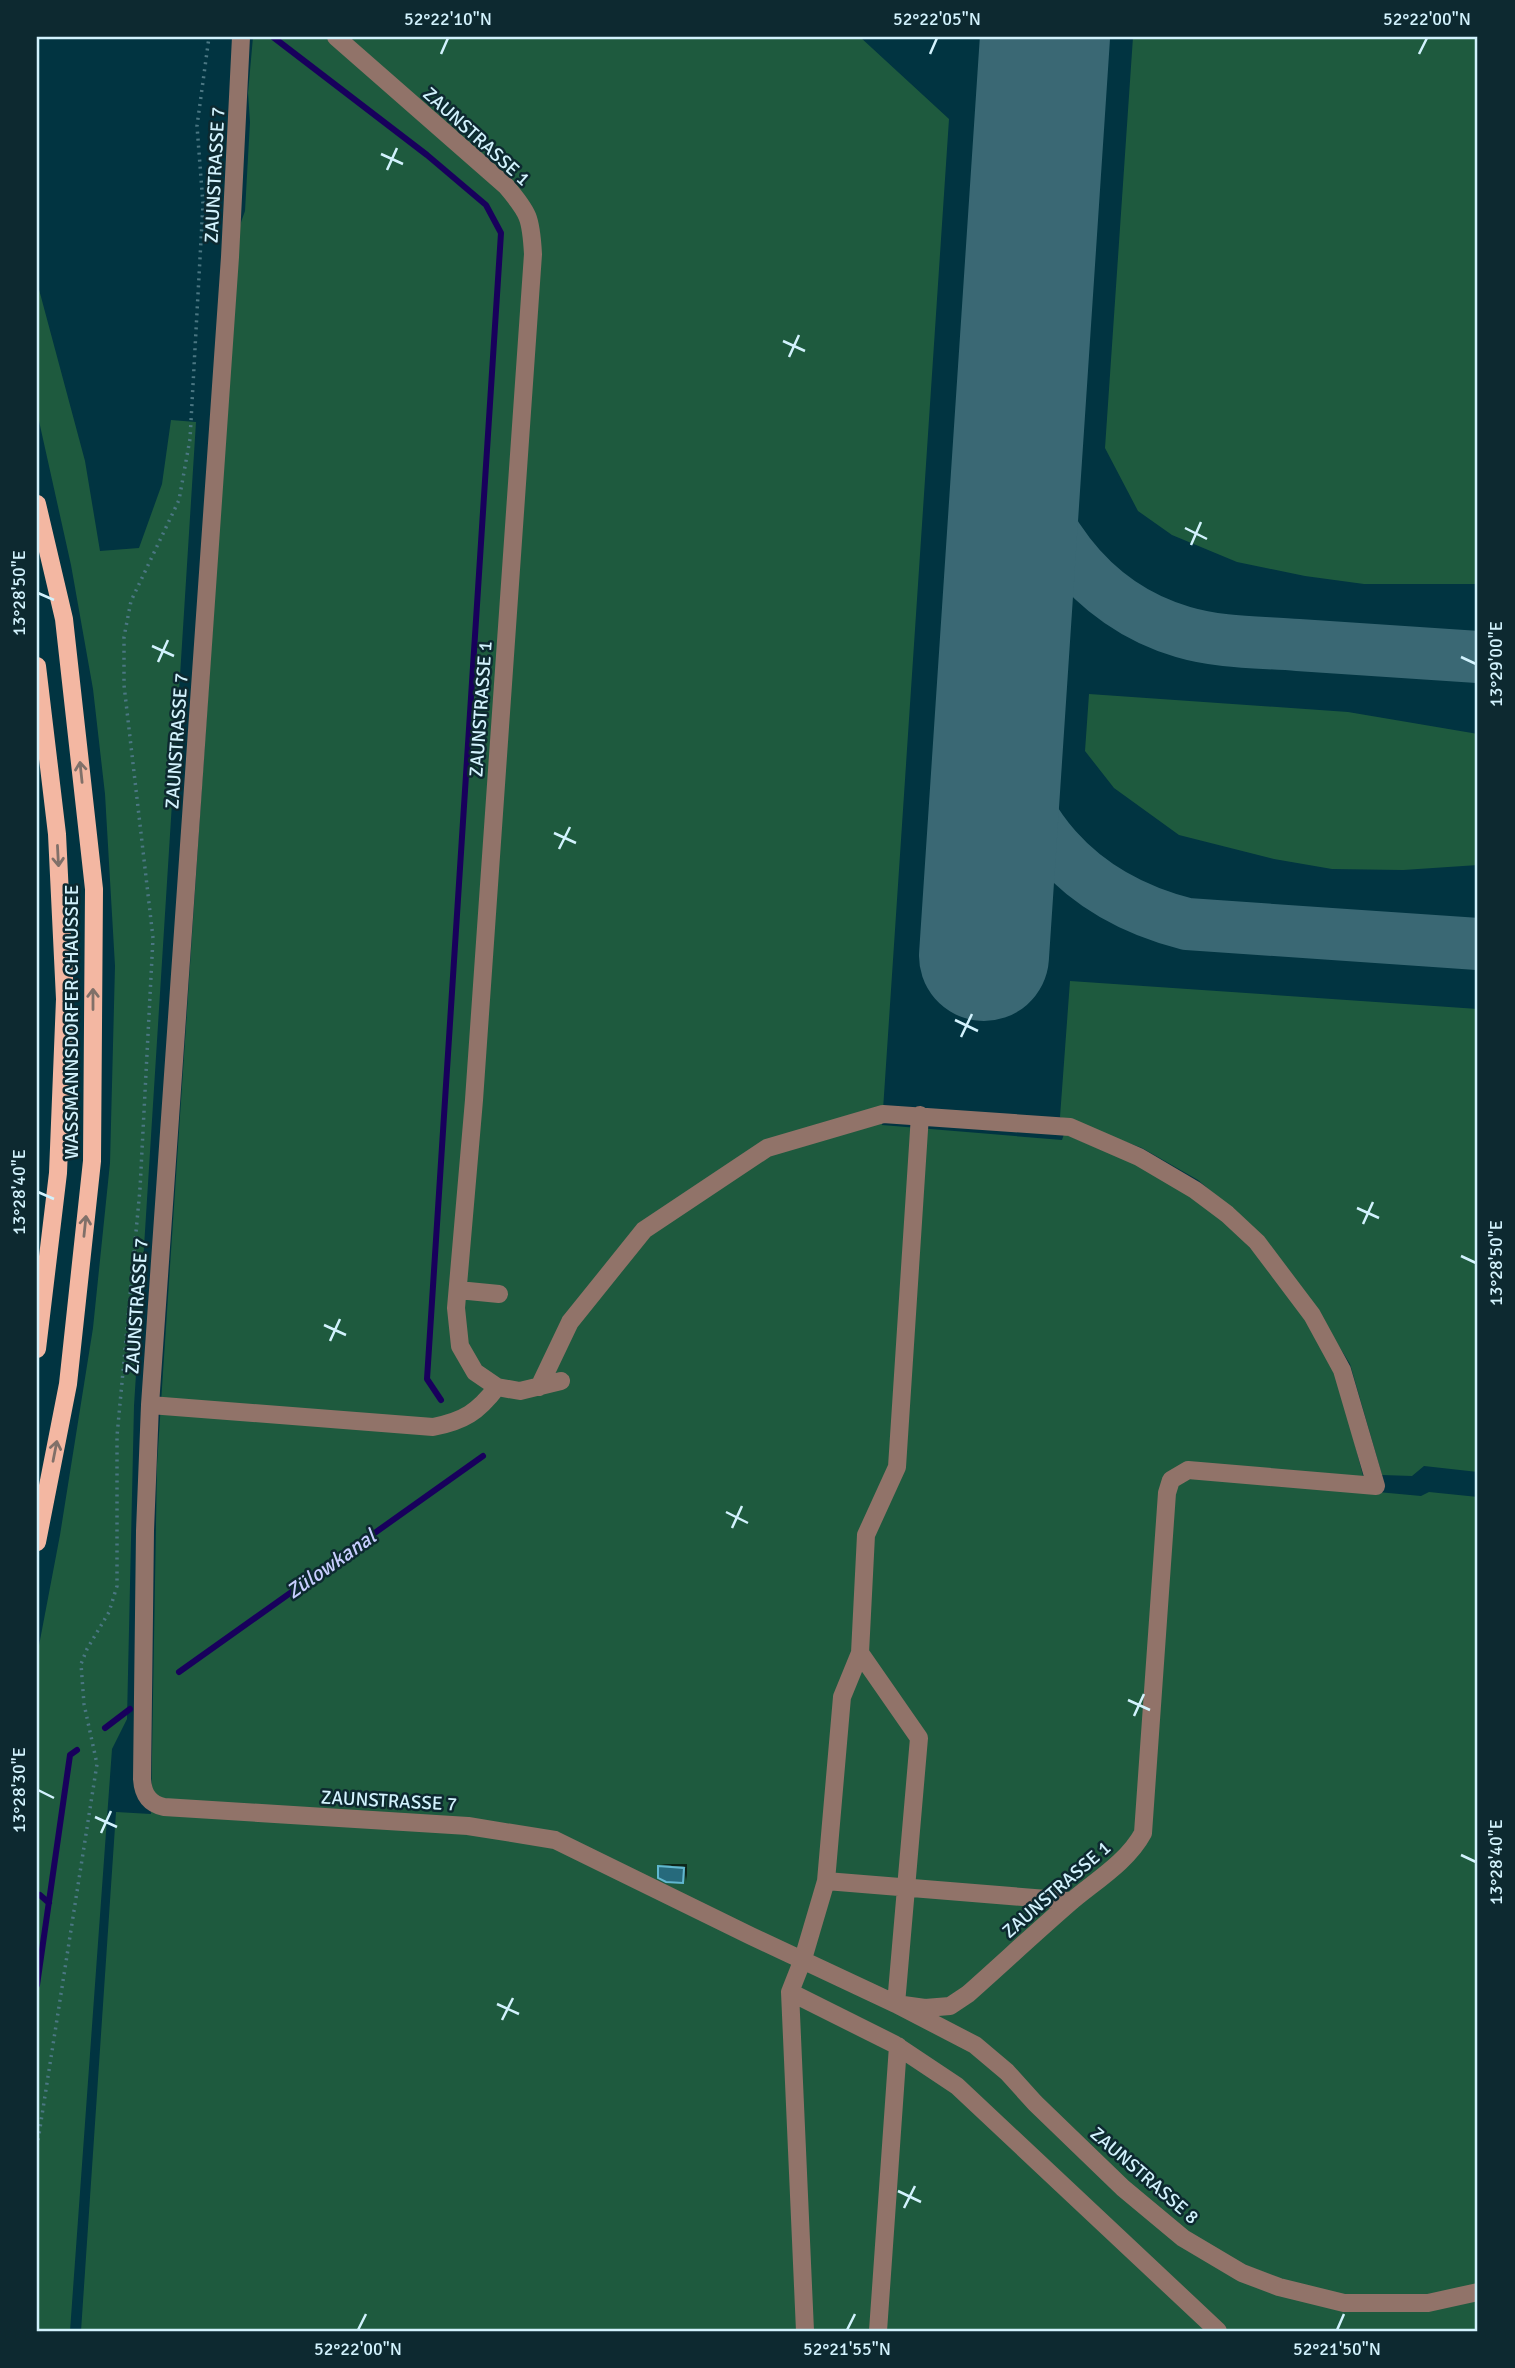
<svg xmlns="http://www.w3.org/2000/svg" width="1515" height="2368" font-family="Signika,sans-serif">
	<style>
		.green { fill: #1e5a3e }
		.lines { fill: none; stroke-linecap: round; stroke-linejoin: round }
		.stream { stroke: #18005c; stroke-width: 6 }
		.taxiway { stroke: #3a6874; stroke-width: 52 }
		.runway { stroke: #3a6874; stroke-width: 130 }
		.building { fill: #286a7c; stroke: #61b7d0; stroke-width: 2; filter: url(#shadow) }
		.path { stroke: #4b7783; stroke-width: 3.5; stroke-dasharray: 2 5; stroke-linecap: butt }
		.minor { stroke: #917369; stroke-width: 18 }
		.major { stroke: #f3b7a2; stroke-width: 18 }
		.oneway { stroke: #807069 }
		.ticks { fill: none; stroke: #d2f2fd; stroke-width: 2.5 }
		.labels { text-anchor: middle; stroke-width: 5; stroke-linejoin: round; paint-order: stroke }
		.street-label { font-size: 19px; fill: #d2f2fd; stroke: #0d2930 }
		.water-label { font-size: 21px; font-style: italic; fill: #c8ceff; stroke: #0d2930 }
		.neatline { fill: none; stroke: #d2f2fd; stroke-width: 2.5 }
		.ticks-label { font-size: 18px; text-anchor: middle; fill: #d2f2fd }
	</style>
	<defs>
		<filter id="shadow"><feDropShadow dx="6" dy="-6" stdDeviation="2" flood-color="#0009"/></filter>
	</defs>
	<rect width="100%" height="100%" fill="#013441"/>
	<path class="green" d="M 253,37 L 860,37 L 949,119 L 882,1125 L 1062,1140 L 1064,1134 L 1145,1168 L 1191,1196 L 1227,1224 L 1262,1260 L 1304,1315 L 1337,1376 L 1367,1491 L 1421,1496 L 1429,1492 L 1478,1497 L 1478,2331 L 81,2331 L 116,1812 L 151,1814 L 157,1465 L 163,1372 L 239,228 L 245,211 L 250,122 L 248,93 Z
		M 1133,37 L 1478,37 L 1478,584 L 1364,584 L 1305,576 L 1237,562 L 1172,535 L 1138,511 L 1105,448 Z
		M 37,282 L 85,461 L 100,551 L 139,548 L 162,484 L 171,420 L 196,422 L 134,1406 L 127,1719 L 112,1749 L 70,2331 L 37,2331 L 37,1656 L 60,1535 L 93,1328 L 110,1163 L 115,966 L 105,794 L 93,689 L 71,565 L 37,412 Z
		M 1089,694 L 1348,712 L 1478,734 L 1478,865 L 1403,870 L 1332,869 L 1274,859 L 1179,835 L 1114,788 L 1085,751 Z
		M 1070,981 L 1478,1009 L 1478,1472 L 1424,1466 L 1412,1476 L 1382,1475 L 1350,1364 L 1308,1296 L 1261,1234 L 1198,1180 L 1142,1148 L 1060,1117 Z"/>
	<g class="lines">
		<path class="stream" d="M 273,37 L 427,155 L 486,205 L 501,233 L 427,1379 L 441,1400
			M 179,1672 L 483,1456
			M 105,1728 L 130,1709
			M 40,1895 L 49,1903
			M 37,1985 L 70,1755 L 77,1750"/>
		<path class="taxiway" d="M 1040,37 L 1045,50
			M 1020,425 C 1027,520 1090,605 1183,632 C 1220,643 1260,642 1298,645 C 1358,649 1418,653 1478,657
			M 1001,708 C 1007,821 1080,897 1187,924 L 1478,944"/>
		<path class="runway" d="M 984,956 L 1045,37"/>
	</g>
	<path class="building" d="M 658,1866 L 684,1868 L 683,1883 L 666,1882 L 658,1878 Z"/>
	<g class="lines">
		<path class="path" d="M 37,2147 L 97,1764 L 84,1704 L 81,1664 L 87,1649 L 109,1612 L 117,1586 L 117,1436 L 140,1189 L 153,938 L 124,685 L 124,637 L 131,601 L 179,500 L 190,439 L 203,204 L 197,126 L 209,37"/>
		<path class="minor" d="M 241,37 L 230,257 L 150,1405 L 145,1531 L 142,1779 C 143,1795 150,1804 164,1807 L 468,1826 L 555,1840 L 751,1936 L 896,2004 L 925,2008 L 950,2006 L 968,1994 C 1003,1963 1037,1931 1073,1900 C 1097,1880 1128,1861 1143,1833 L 1167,1493 L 1171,1480 L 1188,1470 L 1376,1486 L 1342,1370 L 1312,1315 L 1257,1242 L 1227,1214 L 1195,1190 L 1139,1157 L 1070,1127 L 883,1114 L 767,1148 L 644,1230 L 570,1322 L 539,1387
			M 336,37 L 506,186 C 529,213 531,218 533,254 L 474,1100 L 456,1308 L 460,1346 L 475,1372 L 497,1387 L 520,1391 L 561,1381
			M 920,1115 L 897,1467 L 866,1535 L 860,1653 L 919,1738 L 896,2004 L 975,2045 L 1007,2072 L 1035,2103 L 1123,2188 L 1183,2238 L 1242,2273 L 1279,2287 L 1344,2303 L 1428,2303 L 1478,2292
			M 458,1290 L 499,1294
			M 150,1405 L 433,1427 C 464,1421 478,1412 497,1387
			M 826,1881 L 1072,1901
			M 790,1992 L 894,2044 L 957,2086 L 1218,2331
			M 805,2331 L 790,1992 L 803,1959 L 826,1881 L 842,1697 L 860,1653
			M 878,2331 L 898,2046"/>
		<path class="major" d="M 37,504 L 64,619 L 94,889 L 92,1161 L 68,1384 L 37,1542
			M 37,666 L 57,834 L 65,999 L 58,1173 L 37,1349"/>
	</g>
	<defs><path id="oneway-shaft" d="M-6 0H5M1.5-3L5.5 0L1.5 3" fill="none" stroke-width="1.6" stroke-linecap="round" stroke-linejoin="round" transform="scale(1.75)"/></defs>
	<g class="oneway">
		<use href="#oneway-shaft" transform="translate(81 772) rotate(-96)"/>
		<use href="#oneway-shaft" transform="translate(58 856) rotate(87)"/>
		<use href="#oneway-shaft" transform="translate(93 999) rotate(-90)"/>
		<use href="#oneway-shaft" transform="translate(85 1226) rotate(-84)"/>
		<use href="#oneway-shaft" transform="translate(55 1451) rotate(-79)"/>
	</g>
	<path class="ticks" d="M 441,54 L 448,38M 930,54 L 937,38M 1419,54 L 1427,38M 381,154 L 403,164M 387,170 L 397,148M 783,341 L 805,351M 789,357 L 799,335M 1185,528 L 1207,539M 1191,545 L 1201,522M 38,593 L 54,600M 152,646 L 174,656M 1461,657 L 1476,664M 158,662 L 168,640M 554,833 L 576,843M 559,849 L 570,827M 955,1020 L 978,1031M 961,1037 L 972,1014M 38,1192 L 54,1199M 1357,1208 L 1379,1218M 1363,1224 L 1373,1202M 1461,1256 L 1476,1263M 324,1325 L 346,1335M 330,1341 L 340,1319M 726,1512 L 748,1523M 732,1528 L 742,1506M 1128,1700 L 1150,1710M 1134,1716 L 1144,1694M 38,1790 L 54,1798M 95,1817 L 117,1827M 101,1833 L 111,1811M 1461,1855 L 1476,1862M 497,2004 L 519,2014M 502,2020 L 513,1998M 898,2191 L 921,2202M 904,2208 L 915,2186M 358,2330 L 366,2314M 847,2330 L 855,2314M 1337,2330 L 1344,2314"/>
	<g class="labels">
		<g class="street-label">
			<text transform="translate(477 136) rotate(42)" y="7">ZAUNSTRASSE 1</text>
			<text transform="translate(214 175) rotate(-87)" y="7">ZAUNSTRASSE 7</text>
			<text transform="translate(480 709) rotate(-86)" y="7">ZAUNSTRASSE 1</text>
			<text transform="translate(176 741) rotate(-86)" y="7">ZAUNSTRASSE 7</text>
			<text transform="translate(71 1022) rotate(-90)" y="7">WASSMANNSDORFER CHAUSSEE</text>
			<text transform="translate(136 1306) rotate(-86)" y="7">ZAUNSTRASSE 7</text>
			<text transform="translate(389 1800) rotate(3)" y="7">ZAUNSTRASSE 7</text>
			<text transform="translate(1056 1889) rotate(-41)" y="7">ZAUNSTRASSE 1</text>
			<text transform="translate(1145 2175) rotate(41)" y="7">ZAUNSTRASSE 8</text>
		</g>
		<g class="water-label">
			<text transform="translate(331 1564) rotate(-35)" y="7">Zülowkanal</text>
		</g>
	</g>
	<rect width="1515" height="2368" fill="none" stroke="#0d2930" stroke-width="77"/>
	<rect x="38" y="38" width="1438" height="2292" class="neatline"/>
	<g class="ticks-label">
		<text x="448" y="25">52°22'10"N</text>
		<text x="937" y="25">52°22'05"N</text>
		<text x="1427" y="25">52°22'00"N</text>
		<text transform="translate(19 593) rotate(-90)" y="6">13°28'50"E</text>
		<text transform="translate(1496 664) rotate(-90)" y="6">13°29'00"E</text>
		<text transform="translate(19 1192) rotate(-90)" y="6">13°28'40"E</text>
		<text transform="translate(1496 1263) rotate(-90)" y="6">13°28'50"E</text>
		<text transform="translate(19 1790) rotate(-90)" y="6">13°28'30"E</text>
		<text transform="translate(1496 1862) rotate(-90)" y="6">13°28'40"E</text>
		<text x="358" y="2355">52°22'00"N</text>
		<text x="847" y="2355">52°21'55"N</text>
		<text x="1337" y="2355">52°21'50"N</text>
	</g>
</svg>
